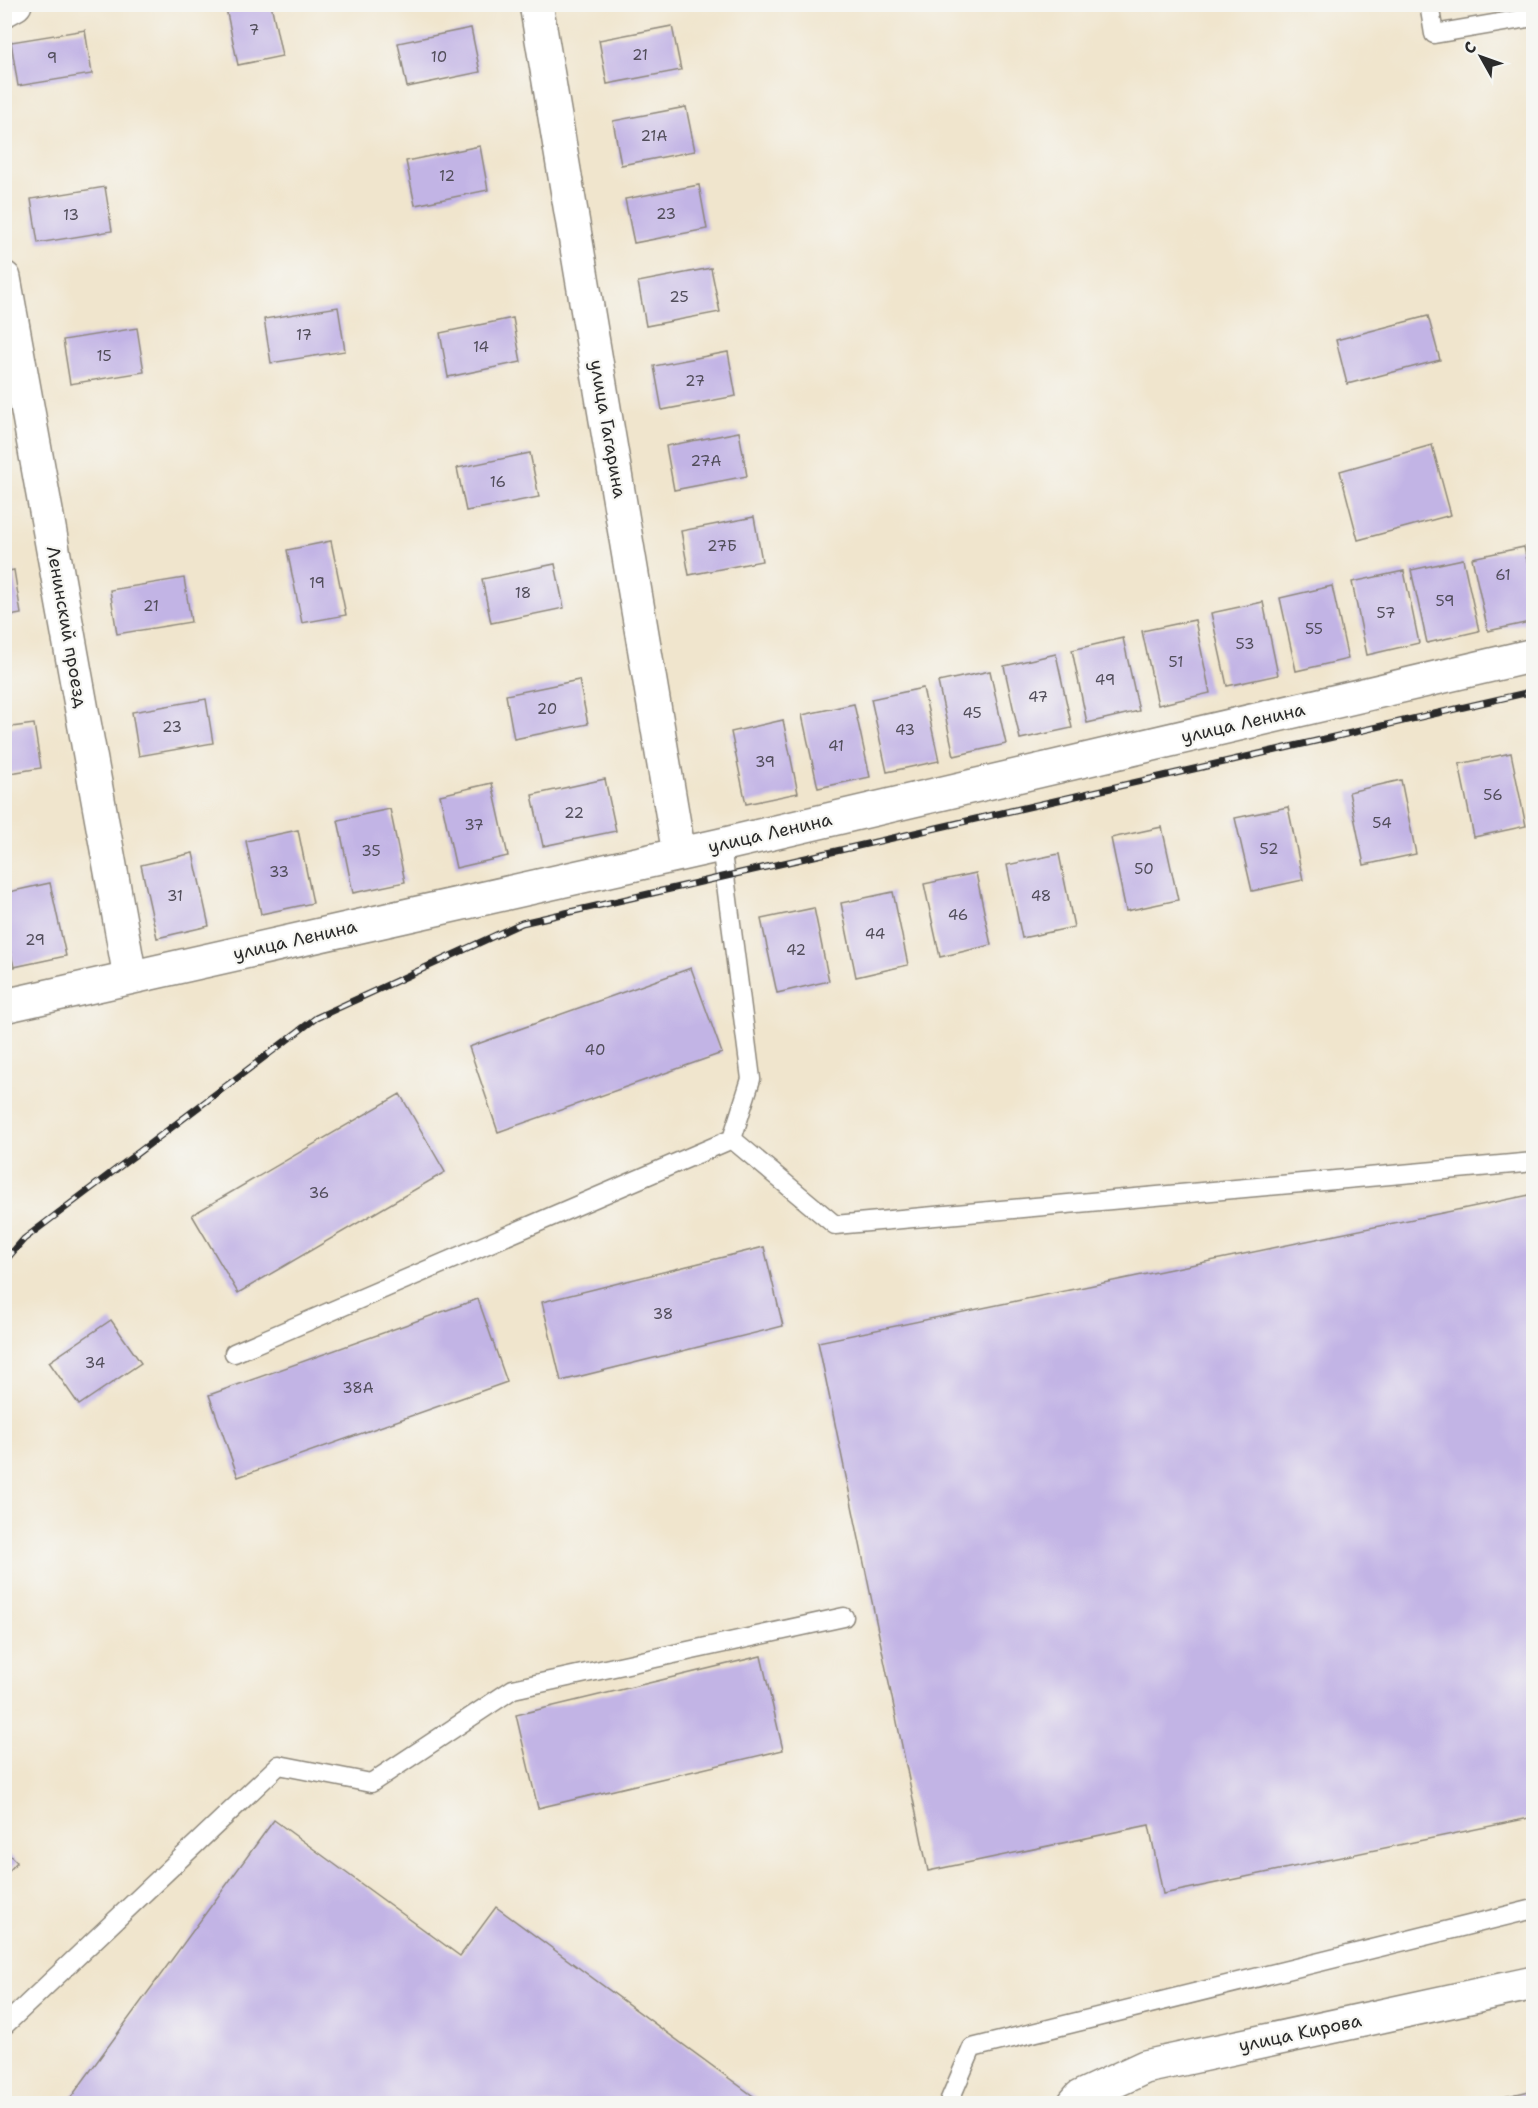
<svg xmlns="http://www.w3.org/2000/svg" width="1538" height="2108" font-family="'Shantell Sans',sans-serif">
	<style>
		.building { fill: #c2b4e5 }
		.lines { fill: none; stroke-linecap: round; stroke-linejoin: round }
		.lane-casing { stroke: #8e887c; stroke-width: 21 }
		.street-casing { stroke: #8e887c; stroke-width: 36 }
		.secondary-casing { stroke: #8e887c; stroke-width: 36 }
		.lane { stroke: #fff; stroke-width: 18 }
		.street { stroke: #fff; stroke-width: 33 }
		.secondary { stroke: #fff; stroke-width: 33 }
		.rail-casing { stroke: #2b2b2b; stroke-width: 7 }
		.rail { stroke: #f6f6f2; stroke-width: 4.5; stroke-dasharray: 14; stroke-linecap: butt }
		.labels { text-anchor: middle; stroke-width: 4.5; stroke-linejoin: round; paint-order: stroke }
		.number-label { font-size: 15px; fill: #514d5a }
		.street-label { font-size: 18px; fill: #2b2b2b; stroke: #f6f6f2 }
	</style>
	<rect width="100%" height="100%" fill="#f6f6f2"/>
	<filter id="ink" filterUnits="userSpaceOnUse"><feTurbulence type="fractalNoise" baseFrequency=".0167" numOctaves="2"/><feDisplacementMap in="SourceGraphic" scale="12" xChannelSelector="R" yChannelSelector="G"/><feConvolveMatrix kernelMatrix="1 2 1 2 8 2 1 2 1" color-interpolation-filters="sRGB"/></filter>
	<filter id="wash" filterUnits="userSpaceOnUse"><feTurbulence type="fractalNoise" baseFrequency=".008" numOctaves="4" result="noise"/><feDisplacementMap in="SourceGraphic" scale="24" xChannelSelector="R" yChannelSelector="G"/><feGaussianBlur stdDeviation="1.35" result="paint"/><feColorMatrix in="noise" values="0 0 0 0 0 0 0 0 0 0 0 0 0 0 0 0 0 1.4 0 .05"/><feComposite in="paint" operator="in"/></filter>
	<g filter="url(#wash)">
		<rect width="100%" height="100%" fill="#f0e5cd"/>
		<g id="blocks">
			<path class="building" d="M 225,4 L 271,4 L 282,56 L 238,65 Z
				M 672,26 L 681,70 L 607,84 L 599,40 Z
				M 471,28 L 480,72 L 407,87 L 398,43 Z
				M 85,30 L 92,74 L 18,86 L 11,42 Z
				M 686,107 L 695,151 L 621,165 L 613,121 Z
				M 480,146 L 488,190 L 415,205 L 406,161 Z
				M 699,185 L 707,229 L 634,243 L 625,199 Z
				M 105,187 L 112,231 L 38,243 L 31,199 Z
				M 711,268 L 720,312 L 646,326 L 638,282 Z
				M 338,307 L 345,351 L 271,363 L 264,319 Z
				M 1428,316 L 1440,360 L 1347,384 L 1336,340 Z
				M 513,318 L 521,362 L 448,377 L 440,333 Z
				M 137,328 L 144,372 L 70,384 L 63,340 Z
				M 728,352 L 736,396 L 662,410 L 654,366 Z
				M 739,432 L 747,476 L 674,490 L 666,446 Z
				M 1432,445 L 1451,515 L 1358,540 L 1340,471 Z
				M 530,453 L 539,497 L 466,511 L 457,468 Z
				M 754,517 L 762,561 L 689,575 L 681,531 Z
				M 331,541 L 346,615 L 302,623 L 287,550 Z
				M 1524,547 L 1534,592 L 1534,621 L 1488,631 L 1472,558 Z
				M 1463,559 L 1479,631 L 1427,643 L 1411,570 Z
				M 555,564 L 564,608 L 491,623 L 482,579 Z
				M 14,570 L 21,614 L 4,617 L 4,572 Z
				M 1404,571 L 1419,643 L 1367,655 L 1352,582 Z
				M 184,578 L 191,622 L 117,634 L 110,590 Z
				M 1332,586 L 1348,659 L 1296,671 L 1280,598 Z
				M 1263,602 L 1278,675 L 1227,686 L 1211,613 Z
				M 1195,620 L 1210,693 L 1158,705 L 1142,631 Z
				M 1123,638 L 1139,711 L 1087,723 L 1072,650 Z
				M 1056,654 L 1072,728 L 1020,739 L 1004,666 Z
				M 990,671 L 1006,744 L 954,756 L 938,682 Z
				M 579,680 L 588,724 L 514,739 L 506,695 Z
				M 923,688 L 939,761 L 887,772 L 871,699 Z
				M 206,699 L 213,743 L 139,756 L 132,712 Z
				M 854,704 L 870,777 L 818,788 L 802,715 Z
				M 783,720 L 798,793 L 746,804 L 731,732 Z
				M 34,724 L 41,768 L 4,774 L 4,728 Z
				M 1511,753 L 1526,826 L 1474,837 L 1459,764 Z
				M 605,779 L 616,831 L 543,846 L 532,795 Z
				M 1401,780 L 1416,854 L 1364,865 L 1349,792 Z
				M 492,783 L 508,856 L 456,868 L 440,795 Z
				M 1288,807 L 1303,880 L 1252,891 L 1235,818 Z
				M 390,809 L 405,882 L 353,893 L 338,820 Z
				M 1162,827 L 1178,900 L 1126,911 L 1111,838 Z
				M 298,830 L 313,903 L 261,914 L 246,841 Z
				M 193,853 L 209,926 L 157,938 L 141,865 Z
				M 1059,854 L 1074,927 L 1022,938 L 1007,865 Z
				M 976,873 L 991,945 L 940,957 L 924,884 Z
				M 50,883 L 66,956 L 14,967 L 4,924 L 4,893 Z
				M 893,892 L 908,965 L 856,977 L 841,903 Z
				M 814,908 L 829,981 L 777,993 L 761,919 Z
				M 691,968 L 722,1053 L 498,1132 L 469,1047 Z
				M 400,1094 L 445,1172 L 238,1293 L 192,1215 Z
				M 1534,1194 L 1534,1817 L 1163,1894 L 1149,1825 L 928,1871 L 818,1342 Z
				M 764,1247 L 783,1326 L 561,1381 L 542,1302 Z
				M 478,1299 L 507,1382 L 238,1477 L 209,1395 Z
				M 111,1320 L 141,1363 L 79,1405 L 49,1362 Z
				M 761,1656 L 783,1750 L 538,1808 L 516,1715 Z
				M 274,1820 L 460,1956 L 496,1907 L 764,2104 L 66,2104 Z
				M 5,1851 L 17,1862 L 5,1876 Z
				M 1534,2090 L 1534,2104 L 1495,2104 L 1494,2099 Z"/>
		</g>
	</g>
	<g filter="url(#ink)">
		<use href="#blocks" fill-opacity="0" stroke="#8e887c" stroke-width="1.5"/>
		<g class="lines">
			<defs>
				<path id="lane" d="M 1429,4 L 1434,34 L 1534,17
					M 732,1139 L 835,1225 L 1534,1162
					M 234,1353 L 732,1139 L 751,1079 L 721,845
					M 4,2026 L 279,1765 L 371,1783 L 513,1689 L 844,1617
					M 948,2104 L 972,2048 L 1534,1909"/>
				<path id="street" d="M 536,4 L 679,854
					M 4,10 L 15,4
					M 4,278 L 130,977
					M 4,1006 L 721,845 L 1534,655"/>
				<path id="secondary" d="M 1074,2104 L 1080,2097 L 1145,2067 L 1534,1983"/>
			</defs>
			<use href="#lane" class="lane-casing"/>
			<use href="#street" class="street-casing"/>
			<use href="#secondary" class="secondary-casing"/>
			<use href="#lane" class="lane"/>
			<use href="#street" class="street"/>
			<use href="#secondary" class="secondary"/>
			<defs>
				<path id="rail" d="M 4,1262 L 24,1239 L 316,1018 L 522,923 L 1534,691"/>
			</defs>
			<use href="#rail" class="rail-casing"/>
			<use href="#rail" class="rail"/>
		</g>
	</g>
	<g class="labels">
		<g class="number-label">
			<text x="254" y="35">7</text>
			<text x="640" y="60">21</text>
			<text x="439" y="62">10</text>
			<text x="52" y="63">9</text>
			<text x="654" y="141">21А</text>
			<text x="447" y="181">12</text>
			<text x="666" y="219">23</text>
			<text x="71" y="220">13</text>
			<text x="679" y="302">25</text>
			<text x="304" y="340">17</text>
			<text x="481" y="352">14</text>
			<text x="104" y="361">15</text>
			<text x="695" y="386">27</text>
			<text x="706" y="466">27А</text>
			<text x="498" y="487">16</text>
			<text x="722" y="551">27Б</text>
			<text x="1503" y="580">61</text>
			<text x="317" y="588">19</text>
			<text x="523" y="598">18</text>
			<text x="1445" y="606">59</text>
			<text x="151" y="611">21</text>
			<text x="1386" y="618">57</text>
			<text x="1314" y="634">55</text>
			<text x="1245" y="649">53</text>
			<text x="1176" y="667">51</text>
			<text x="1105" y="685">49</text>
			<text x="1038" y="702">47</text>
			<text x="547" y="714">20</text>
			<text x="972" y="718">45</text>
			<text x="172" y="732">23</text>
			<text x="905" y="735">43</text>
			<text x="836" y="751">41</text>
			<text x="765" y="767">39</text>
			<text x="1493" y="800">56</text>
			<text x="574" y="818">22</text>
			<text x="1382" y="828">54</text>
			<text x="474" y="830">37</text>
			<text x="1269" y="854">52</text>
			<text x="371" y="856">35</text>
			<text x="1144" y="874">50</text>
			<text x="279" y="877">33</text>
			<text x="175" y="901">31</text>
			<text x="1041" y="901">48</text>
			<text x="958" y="920">46</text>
			<text x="875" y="939">44</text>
			<text x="35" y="945">29</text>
			<text x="796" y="955">42</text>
			<text x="595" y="1055">40</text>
			<text x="319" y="1198">36</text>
			<text x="663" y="1319">38</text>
			<text x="95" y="1368">34</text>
			<text x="358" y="1393">38А</text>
		</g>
		<g class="street-label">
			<text transform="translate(608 429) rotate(80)" y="6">улица Гагарина</text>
			<text transform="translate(67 627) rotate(80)" y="6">Ленинский проезд</text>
			<text transform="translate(1243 723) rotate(-13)" y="6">улица Ленина</text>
			<text transform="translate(770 833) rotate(-13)" y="6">улица Ленина</text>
			<text transform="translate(295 940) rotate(-13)" y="6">улица Ленина</text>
			<text transform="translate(1300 2033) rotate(-12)" y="6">улица Кирова</text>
		</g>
	</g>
	<rect width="1538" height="2108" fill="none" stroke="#f6f6f2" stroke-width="24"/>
	<g transform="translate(1481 57) rotate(310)" stroke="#f6f6f2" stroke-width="4.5" paint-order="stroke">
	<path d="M0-4.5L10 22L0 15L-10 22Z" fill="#2b2b2b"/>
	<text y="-9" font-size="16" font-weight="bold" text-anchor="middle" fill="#2b2b2b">С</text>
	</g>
</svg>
